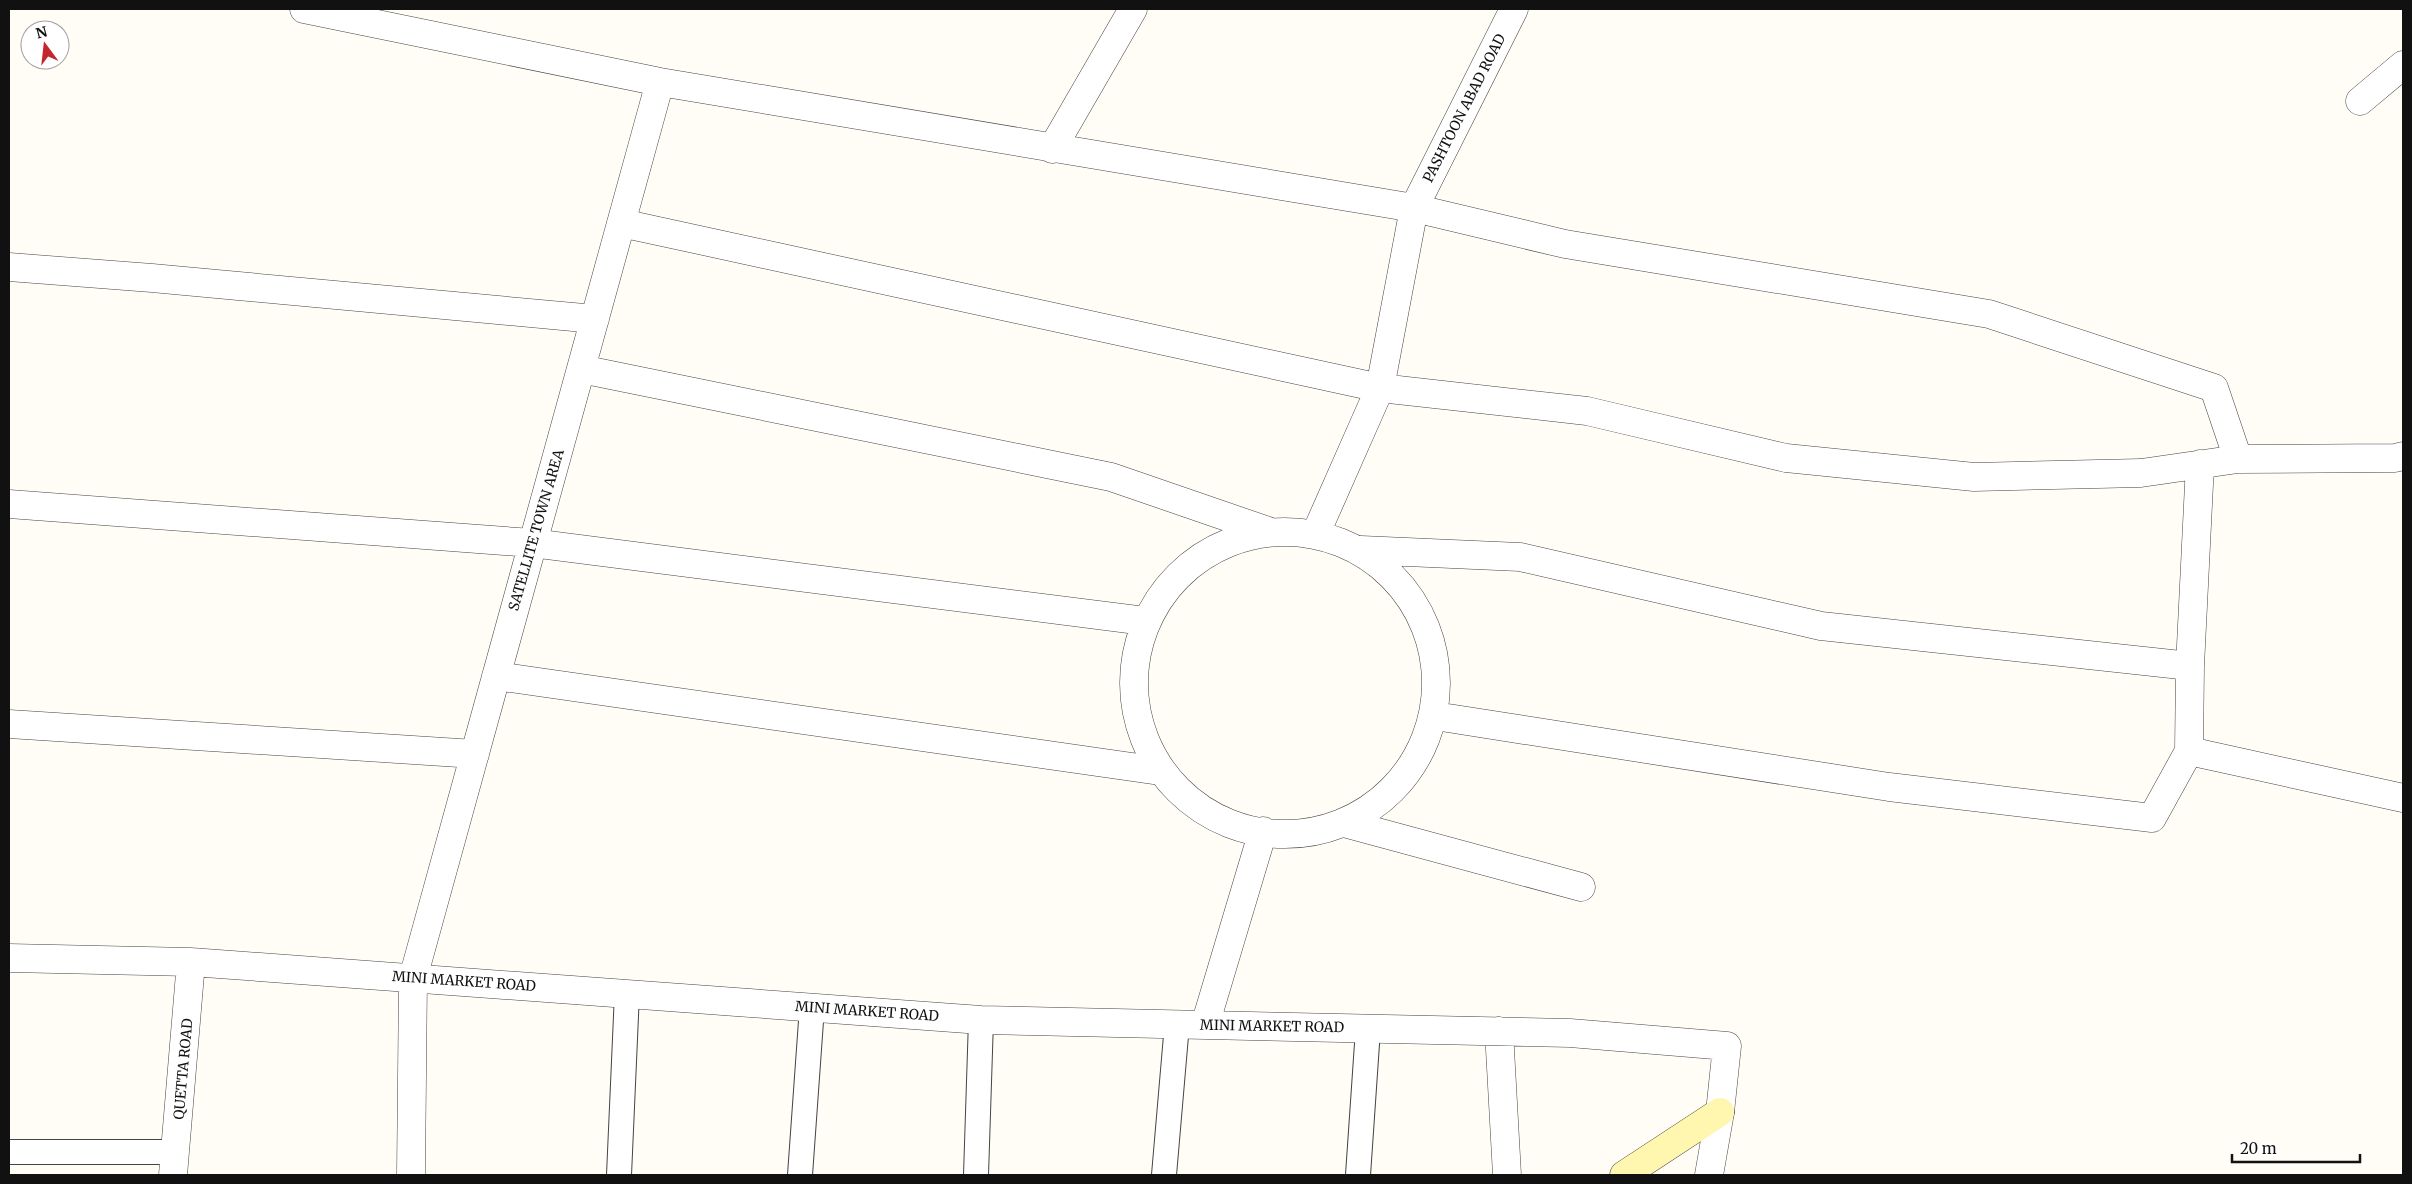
<svg xmlns="http://www.w3.org/2000/svg" width="2412" height="1184" font-family="Merriweather,serif">
	<style>
		.lines { fill: none; stroke-linecap: round; stroke-linejoin: round }
		.lane-casing { stroke: #444; stroke-width: 26 }
		.street-casing { stroke: #444; stroke-width: 29 }
		.secondary-casing { stroke: #333; stroke-width: 29 }
		.lane { stroke: #fff; stroke-width: 24 }
		.street { stroke: #fff; stroke-width: 28 }
		.secondary { stroke: #fff6b0; stroke-width: 28 }
		.labels { text-anchor: middle; stroke-width: 5; stroke-linejoin: round; paint-order: stroke }
		.street-label { font-size: 14px; fill: #111; stroke: #fff }
	</style>
	<rect width="100%" height="100%" fill="#fffdf5"/>
	<g class="lines">
		<defs>
			<path id="lane" d="M 9,1152 L 176,1152
				M 619,1175 L 627,993
				M 800,1175 L 812,1007
				M 976,1175 L 981,1020
				M 1164,1175 L 1177,1024
				M 1358,1175 L 1368,1029"/>
			<path id="street" d="M 304,9 L 660,82 L 1414,208 L 1565,244 L 1989,314 L 2214,388 L 2238,459 L 2395,458 L 2403,456
				M 2360,101 L 2403,65
				M 1052,149 L 1133,9
				M 621,223 L 1380,388 L 1587,411 L 1786,458 L 1974,477 L 2141,473 L 2238,459
				M 9,267 L 152,278 L 595,319
				M 581,369 L 1111,477 L 1268,531
				M 9,504 L 532,543 L 1145,621
				M1134 683a151 151 0 1 1 302 0a151 151 0 1 1-302 0Z
				M 1316,533 L 1380,388 L 1414,208 L 1514,9
				M 1361,550 L 1520,557 L 1821,626 L 2190,666
				M 496,676 L 1160,771
				M 1435,716 L 1889,787 L 2152,818 L 2189,751 L 2190,666 L 2200,464
				M 9,724 L 475,754
				M 2189,751 L 2403,798
				M 1344,823 L 1581,887
				M 9,958 L 191,962 L 981,1020 L 1570,1033 L 1727,1046 L 1720,1112 L 1709,1175
				M 1205,1025 L 1263,831
				M 1499,1031 L 1507,1175
				M 173,1175 L 191,962
				M 411,1175 L 413,978 L 660,82"/>
			<path id="secondary" d="M 1624,1175 L 1720,1112"/>
		</defs>
		<use href="#lane" class="lane-casing"/>
		<use href="#street" class="street-casing"/>
		<use href="#secondary" class="secondary-casing"/>
		<use href="#lane" class="lane"/>
		<use href="#street" class="street"/>
		<use href="#secondary" class="secondary"/>
	</g>
	<g class="labels">
		<g class="street-label">
			<text transform="translate(1464 108) rotate(-63)" y="5">PASHTOON ABAD ROAD</text>
			<text transform="translate(536 530) rotate(-74)" y="5">SATELLITE TOWN AREA</text>
			<text transform="translate(464 981) rotate(4)" y="5">MINI MARKET ROAD</text>
			<text transform="translate(867 1011) rotate(4)" y="5">MINI MARKET ROAD</text>
			<text transform="translate(1272 1026) rotate(1)" y="5">MINI MARKET ROAD</text>
			<text transform="translate(183 1069) rotate(-85)" y="5">QUETTA ROAD</text>
		</g>
	</g>
	<rect width="2412" height="1184" fill="none" stroke="#111111" stroke-width="20"/>
	<g transform="translate(45 45) rotate(345)"><circle r="24" fill="#ffffff" stroke="#a0a0a0"/>
	<path d="M0-4L9 19L0 12L-9 19Z" fill="#c4262e"/>
	<text y="-8" font-size="14" font-weight="bold" text-anchor="middle" fill="#111111">N</text>
	</g>
	<path d="M2232 1154v8h128v-8" fill="none" stroke="#111111" stroke-width="2.5"/>
	<text x="2240" y="1154" font-size="15" fill="#111111" stroke="#ffffff" stroke-width="4" paint-order="stroke">20 m</text>
</svg>
